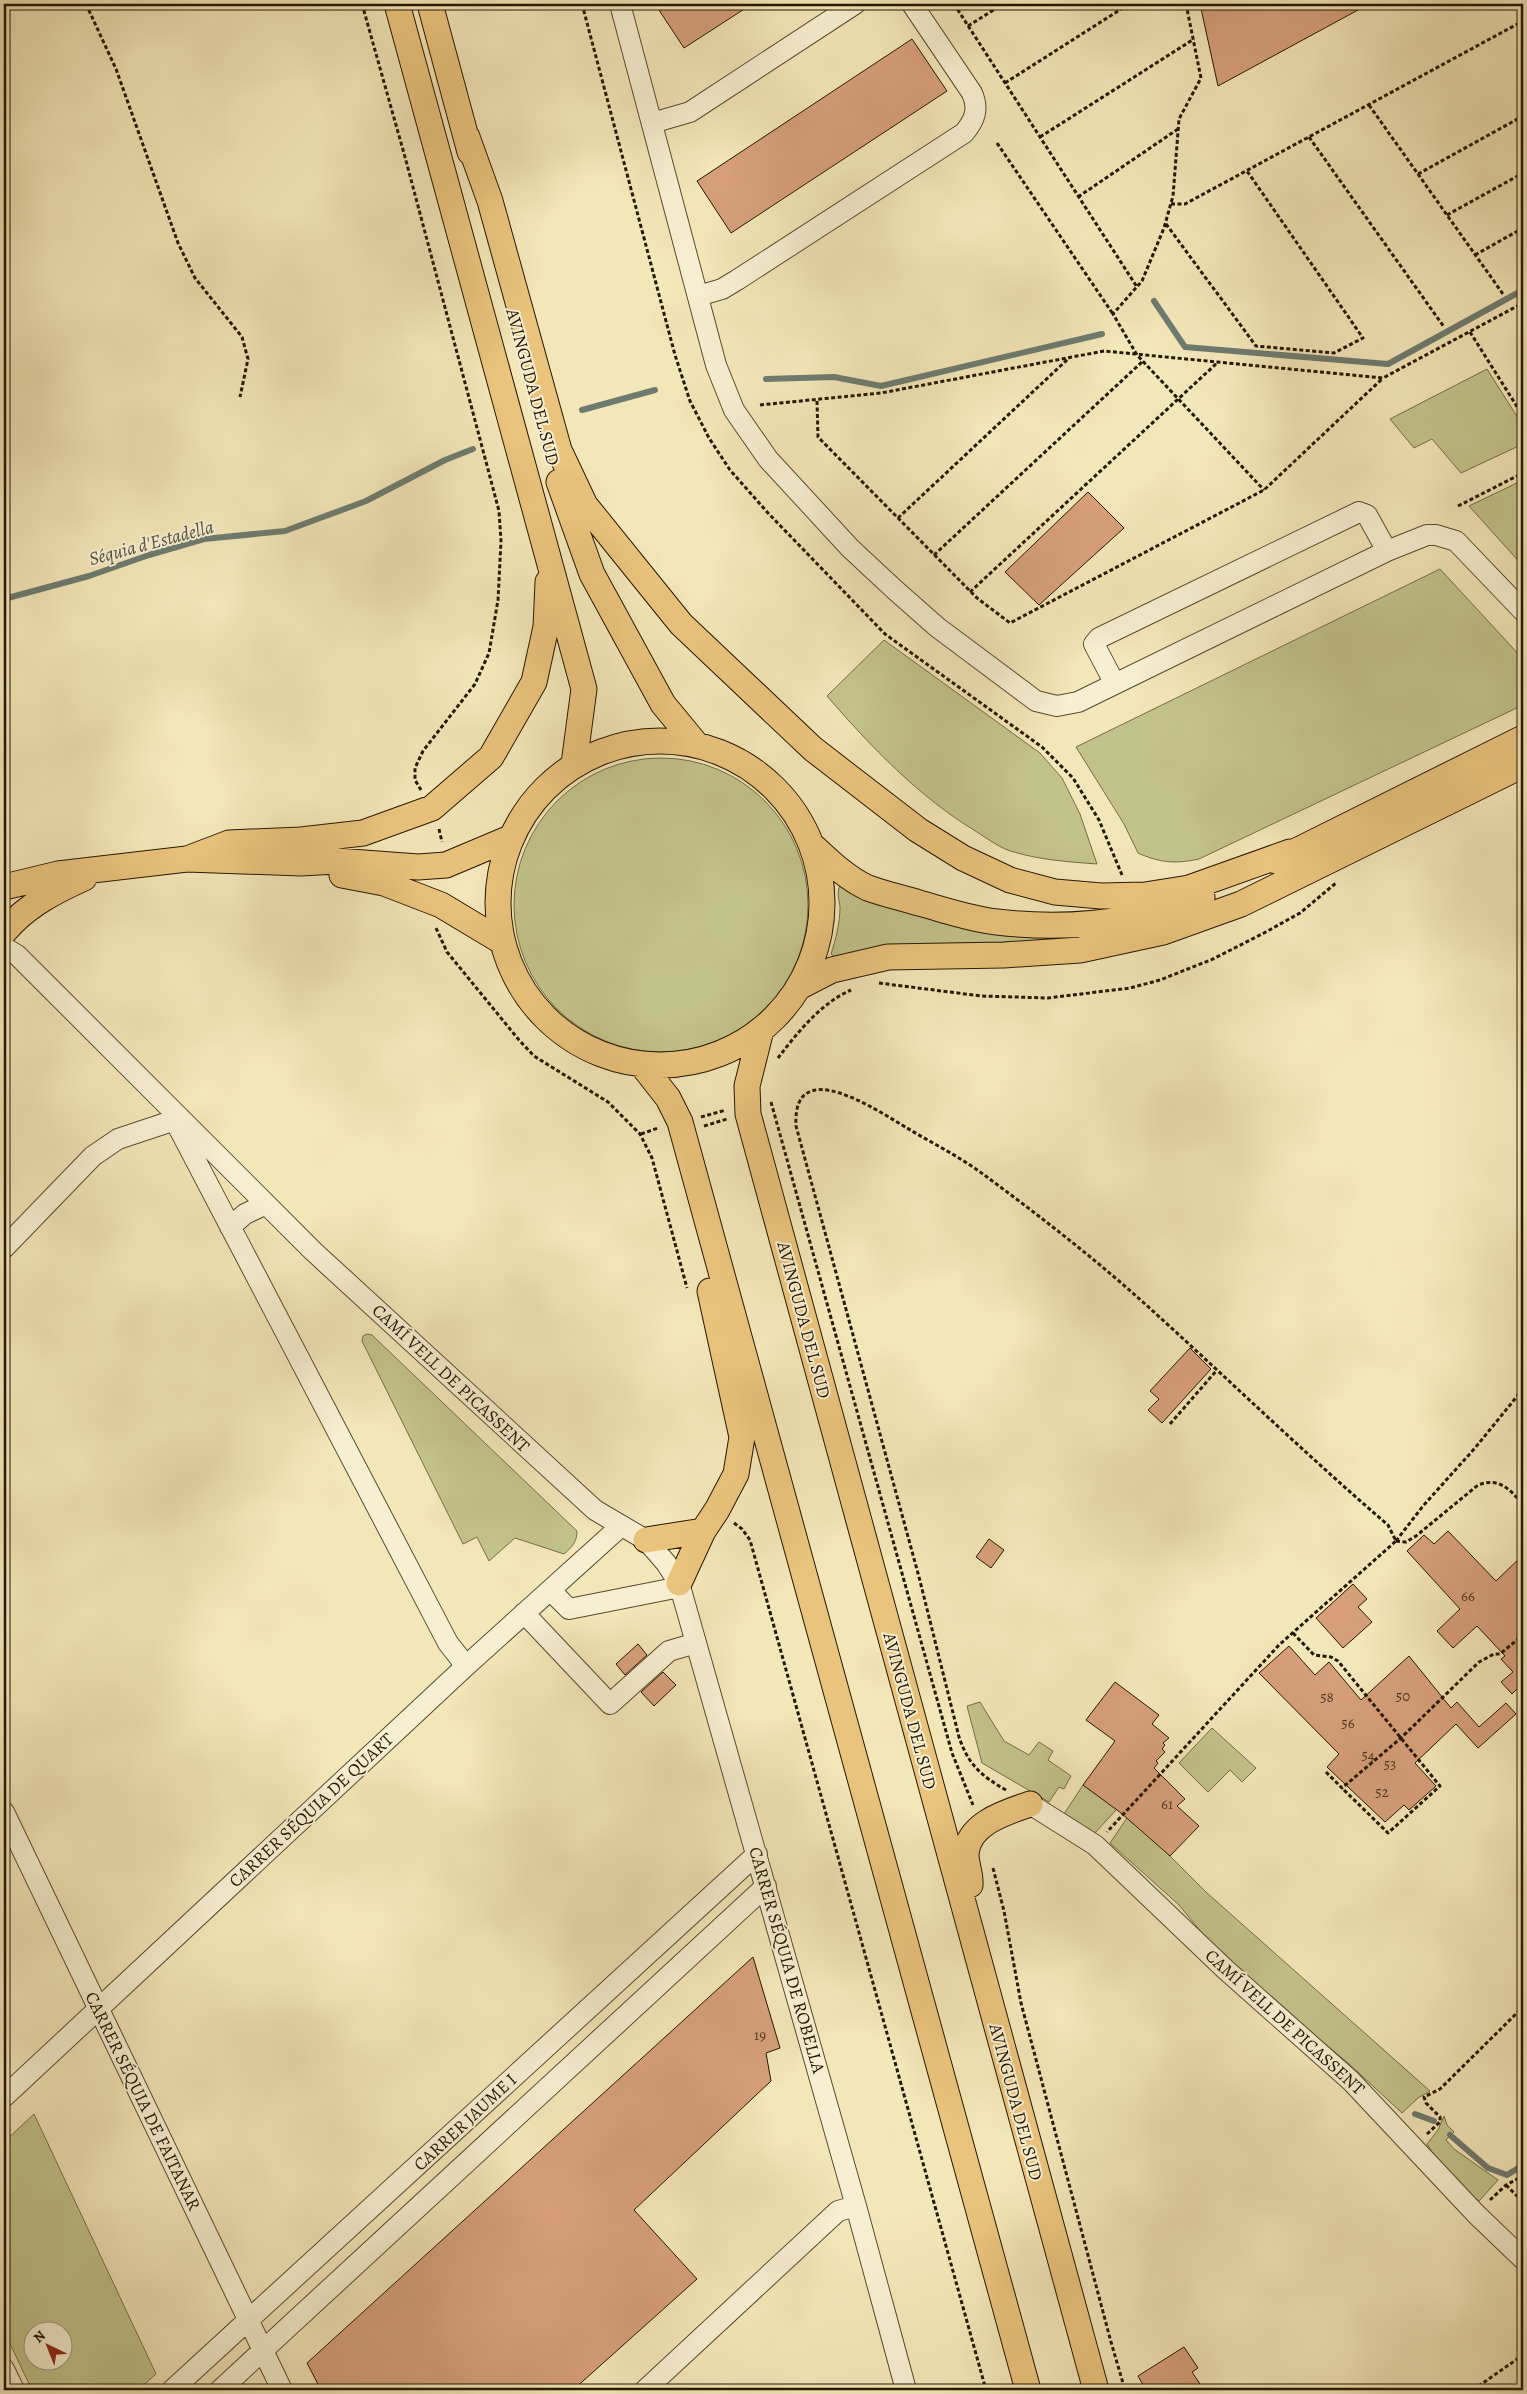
<svg xmlns="http://www.w3.org/2000/svg" width="1527" height="2394" font-family="Alegreya,serif">
	<style>
		.green { fill: #c2c38a; stroke: #746d46; fill-rule: evenodd }
		.lines { fill: none; stroke-linecap: round; stroke-linejoin: round }
		.stream { stroke: #6e7b6f; stroke-width: 6 }
		.building { fill: #d69f7a; stroke: #261702 }
		.minor-casing { stroke: #594b30; stroke-width: 22 }
		.major-casing { stroke: #261702; stroke-width: 27 }
		.path { stroke: #261702; stroke-width: 3; stroke-dasharray: 4 2.5; stroke-linecap: butt }
		.minor { stroke: #f7efd1; stroke-width: 20 }
		.major { stroke: #eac37c; stroke-width: 25 }
		.labels { text-anchor: middle; stroke-width: 4; stroke-linejoin: round; paint-order: stroke }
		.number-label { font-size: 15px; fill: #523920 }
		.street-label { font-size: 18px; fill: #261702; stroke: #f7efd1 }
		.water-label { font-size: 19px; font-style: italic; fill: #505141; stroke: #f7efd1 }
	</style>
	<rect width="100%" height="100%" fill="#f3e6b8"/>
	<filter id="stains"><feTurbulence type="fractalNoise" baseFrequency=".004" numOctaves="4"/><feColorMatrix values="0 0 0 0 .2 0 0 0 0 .09 0 0 0 0 .02 0 0 0 .5 -.17"/></filter>
	<radialGradient id="worn" r=".72"><stop offset=".6" stop-color="#630" stop-opacity="0"/><stop offset="1" stop-color="#630" stop-opacity=".3"/></radialGradient>
	<path class="green" d="M 1487,369 L 1523,426 L 1523,444 L 1461,473 L 1432,439 L 1414,448 L 1390,419 Z
		M 1523,480 L 1523,566 L 1469,506 Z
		M 1440,569 L 1523,659 L 1523,705 L 1199,859 C 1176,864 1160,863 1138,853 L 1124,824 L 1076,747 Z
		M 884,640 L 1040,753 L 1062,778 L 1080,814 L 1097,864 C 1070,862 1040,860 1014,852 C 1001,849 988,839 977,832 C 919,797 871,747 827,696 Z
		M514 905a147 147 0 1 1 294 0a147 147 0 1 1-294 0Z
		M 841,884 L 1108,932 L 1048,941 L 919,945 L 836,958 L 831,954 C 836,939 840,922 840,907 C 839,899 836,890 841,884 Z
		M 367,1334 L 372,1335 L 577,1531 C 577,1542 572,1547 564,1554 L 515,1538 L 489,1561 L 477,1537 L 463,1544 L 362,1341 L 363,1336 Z
		M 980,1702 L 1004,1741 L 1029,1755 L 1039,1742 L 1053,1751 L 1048,1760 L 1071,1776 L 1064,1789 L 1059,1787 L 1049,1802 L 982,1763 L 967,1706 Z
		M 1212,1728 L 1256,1768 L 1242,1782 L 1230,1770 L 1208,1792 L 1179,1763 Z
		M 1083,1785 L 1117,1809 L 1093,1835 L 1064,1814 Z
		M 1127,1818 L 1160,1846 L 1207,1893 L 1430,2091 L 1418,2098 L 1402,2113 L 1348,2063 L 1258,1988 L 1210,1943 L 1179,1905 L 1110,1843 Z
		M 34,2114 L 156,2374 L 138,2390 L 32,2390 L 4,2331 L 4,2142 ZM 32,2332 L 62,2332 L 62,2362 L 32,2362 Z
		M 1444,2116 L 1447,2125 L 1454,2132 L 1446,2140 L 1454,2149 L 1498,2180 L 1479,2201 C 1456,2187 1440,2166 1427,2144 L 1438,2130 Z"/>
	<g class="lines">
		<path class="stream" d="M 1154,301 L 1185,347 L 1388,364 L 1523,290
			M 766,379 L 834,377 L 881,386 L 1102,334
			M 582,410 L 655,390
			M 4,599 L 89,576 L 149,555 L 204,539 L 285,531 L 366,501 L 445,460 L 473,449
			M 1415,2114 L 1434,2121
			M 1450,2135 L 1488,2168 L 1507,2175 L 1523,2165"/>
	</g>
	<path class="building" d="M 655,4 L 752,4 L 684,48 Z
		M 1200,4 L 1369,4 L 1218,86 Z
		M 912,39 L 947,91 L 731,233 L 697,181 Z
		M 1088,492 L 1124,528 L 1039,605 L 1005,572 Z
		M 1190,1348 L 1211,1369 L 1162,1423 L 1148,1410 L 1159,1399 L 1150,1391 Z
		M 1448,1531 L 1496,1581 L 1523,1555 L 1523,1683 L 1512,1694 L 1501,1682 L 1513,1672 L 1501,1659 L 1505,1656 L 1477,1626 L 1453,1648 L 1437,1631 L 1460,1609 L 1407,1551 L 1424,1535 L 1434,1544 Z
		M 989,1539 L 1004,1550 L 991,1568 L 976,1557 Z
		M 1353,1584 L 1367,1599 L 1358,1607 L 1372,1622 L 1343,1648 L 1316,1618 Z
		M 638,1644 L 647,1655 L 625,1675 L 616,1664 Z
		M 1289,1646 L 1315,1675 L 1329,1662 L 1361,1700 L 1409,1656 L 1451,1708 L 1457,1702 L 1479,1727 L 1506,1703 L 1516,1714 L 1478,1748 L 1456,1724 L 1415,1763 L 1436,1786 L 1409,1810 L 1404,1805 L 1385,1822 L 1327,1767 L 1339,1754 L 1259,1673 Z
		M 663,1672 L 676,1685 L 654,1706 L 641,1692 Z
		M 1115,1682 L 1159,1715 L 1152,1724 L 1169,1738 L 1163,1743 L 1165,1745 L 1162,1749 L 1165,1752 L 1156,1761 L 1158,1763 L 1154,1768 L 1185,1799 L 1177,1806 L 1199,1826 L 1170,1856 L 1121,1813 L 1083,1785 L 1115,1741 L 1086,1720 Z
		M 753,1957 L 780,2048 L 766,2053 L 771,2081 L 634,2210 L 697,2279 L 573,2390 L 321,2390 L 307,2363 Z
		M 1184,2347 L 1198,2368 L 1192,2372 L 1204,2390 L 1146,2390 L 1138,2376 Z"/>
	<g class="lines">
		<defs>
			<path id="minor" d="M 620,4 L 716,365 L 734,410 L 768,459 L 850,548 L 894,589 L 937,627 L 1036,701 L 1057,706 L 1078,702 L 1387,551 L 1427,535 L 1436,535 L 1456,541 L 1523,611
				M 652,123 L 690,112 L 855,4
				M 698,296 L 722,289 L 737,280 L 964,133 C 975,120 979,109 972,93 L 912,4
				M 1115,684 L 1094,644 L 1099,638 L 1359,512 L 1367,515 L 1387,551
				M 4,947 L 17,955 L 313,1251 L 595,1510 L 646,1540 L 666,1563 L 679,1583 L 856,2206 L 906,2390
				M 175,1121 L 448,1643 L 466,1666
				M 230,1227 L 245,1214 L 266,1204
				M 4,1248 L 93,1156 L 118,1139 L 175,1120
				M 550,1590 L 569,1609 L 680,1587
				M 524,1613 L 610,1704 L 669,1651 L 696,1643
				M 1030,1804 L 1095,1845 L 1226,1970 L 1351,2081 L 1476,2214 L 1523,2259
				M 4,1812 L 282,2390
				M 4,2097 L 466,1666 L 621,1526
				M 4,2369 L 14,2390
				M 172,2390 L 757,1854
				M 220,2390 L 766,1886
				M 645,2390 L 838,2211 L 856,2206"/>
			<path id="major" d="M 397,4 L 584,689 L 574,764
				M 430,4 L 470,152
				M 467,137 L 490,201 L 559,450 L 585,505 L 681,624 L 813,749 L 918,830 L 963,858 L 1010,880 L 1055,892 L 1101,896 L 1145,895 L 1189,888 L 1290,852
				M 559,482 L 592,574 L 663,704 L 696,744
				M498 903a162 162 0 1 1 324 0a162 162 0 1 1-324 0Z
				M 814,847 C 830,862 848,879 868,888 C 884,894 903,898 919,903 C 945,910 970,919 997,922 C 1066,930 1137,923 1202,897
				M 187,859 L 229,843 L 301,840 L 363,833 L 432,808 L 491,757 L 534,682 L 546,627 L 548,582
				M 1276,861 L 1523,738
				M 342,875 L 384,883 L 441,905 L 501,941
				M 4,887 L 58,874 L 187,859 L 301,863 L 337,861 L 418,867 L 446,865 L 510,838
				M 4,932 C 26,906 53,892 84,878
				M 799,987 L 832,970 L 888,957 L 1004,955 L 1080,950 L 1163,932 L 1241,904 L 1523,765
				M 761,1030 L 747,1086 L 748,1114 L 1096,2390
				M 642,1065 L 668,1098 L 680,1122 L 1028,2390
				M 646,1540 L 703,1531 L 717,1510 L 736,1474 L 742,1437 L 710,1291
				M 679,1583 L 703,1531
				M 970,1885 C 971,1874 966,1865 966,1854 C 968,1823 1007,1812 1030,1804"/>
		</defs>
		<use href="#minor" class="minor-casing"/>
		<use href="#major" class="major-casing"/>
		<path class="path" d="M 86,4 L 116,69 L 178,243 L 195,278 L 242,337 L 248,359 L 240,397
			M 362,4 L 405,157 L 485,458 L 499,511 L 501,541 L 498,600 L 489,653 L 475,684 L 423,751 L 415,768 L 415,780 L 421,790
			M 582,4 L 675,355 L 690,401 L 709,438 L 730,470 L 768,513 L 885,634 L 1042,747 L 1073,778 L 1099,820 L 1122,875
			M 954,4 L 1137,287
			M 1186,4 L 1201,78 L 1179,119 L 1173,196 L 1164,228 L 1142,281 L 1113,314 L 1137,355 L 1264,490
			M 968,26 L 1003,4
			M 1005,83 L 1129,4
			M 1369,105 L 1503,294
			M 1040,137 L 1194,39
			M 1309,137 L 1444,327
			M 997,143 L 1113,314
			M 1418,174 L 1523,116
			M 1078,197 L 1178,129
			M 1171,204 L 1185,204 L 1523,21
			M 1447,215 L 1523,173
			M 1166,224 L 1256,346 L 1334,353 L 1363,338 L 1247,171
			M 1475,255 L 1523,228
			M 1470,332 L 1523,416
			M 817,401 L 818,437 L 977,598 L 1010,623 L 1264,490 L 1383,378
			M 760,405 L 881,393 L 1104,351 L 1383,378 L 1523,303
			M 1458,506 L 1523,473
			M 898,518 L 1069,358
			M 934,555 L 1143,361
			M 970,592 L 1217,363
			M 439,829 L 442,842
			M 436,928 L 447,952 L 519,1040 L 534,1056 L 608,1102 L 640,1134 L 652,1158 L 687,1288
			M 879,983 L 981,996 L 1048,998 L 1130,988 L 1160,980 L 1213,959 L 1264,933 L 1300,913 L 1336,883
			M 778,1058 C 797,1033 821,1003 851,990
			M 771,1102 L 952,1753 L 973,1805
			M 701,1117 L 726,1110
			M 704,1126 L 727,1119
			M 641,1134 L 658,1128
			M 1170,1424 L 1217,1370
			M 734,1523 L 742,1529 L 750,1540 L 986,2390
			M 1396,1541 L 1423,1506 L 1475,1448 L 1523,1389
			M 1396,1541 L 1406,1542 L 1416,1536 L 1478,1485 C 1499,1477 1510,1489 1523,1505
			M 1293,1633 L 1314,1655 L 1331,1657 L 1338,1661 L 1440,1786 L 1388,1833 L 1342,1788
			M 1326,1772 L 1342,1788 L 1401,1738 L 1479,1662 L 1494,1654 L 1500,1654 L 1523,1635
			M 1006,1790 C 981,1776 968,1764 959,1737 L 919,1577 L 796,1126 C 792,1052 878,1111 907,1128 C 932,1143 960,1157 983,1174 C 1037,1214 1094,1258 1144,1303 C 1225,1376 1304,1453 1388,1525 L 1396,1541 L 1279,1645 L 1107,1832
			M 993,1868 L 1004,1911 L 1021,2003 L 1111,2342 L 1125,2390
			M 1427,2134 L 1440,2122 L 1440,2117 L 1426,2103 L 1424,2097 L 1440,2089 L 1523,2007
			M 1506,2185 L 1523,2202
			M 1490,2200 L 1506,2185 L 1523,2176
			M 1473,2390 L 1523,2355"/>
		<use href="#minor" class="minor"/>
		<use href="#major" class="major"/>
	</g>
	<g class="labels">
		<g class="number-label">
			<text x="1468" y="1601">66</text>
			<text x="1403" y="1701">50</text>
			<text x="1327" y="1702">58</text>
			<text x="1348" y="1728">56</text>
			<text x="1368" y="1760">54</text>
			<text x="1390" y="1769">53</text>
			<text x="1382" y="1797">52</text>
			<text x="1167" y="1809">61</text>
			<text x="760" y="2040">19</text>
		</g>
		<g class="street-label">
			<text transform="translate(533 387) rotate(75)" y="6">AVINGUDA DEL SUD</text>
			<text transform="translate(804 1320) rotate(75)" y="6">AVINGUDA DEL SUD</text>
			<text transform="translate(451 1378) rotate(43)" y="6">CAMÍ VELL DE PICASSENT</text>
			<text transform="translate(910 1711) rotate(75)" y="6">AVINGUDA DEL SUD</text>
			<text transform="translate(311 1810) rotate(-43)" y="6">CARRER SÉQUIA DE QUART</text>
			<text transform="translate(787 1960) rotate(74)" y="6">CARRER SÉQUIA DE ROBELLA</text>
			<text transform="translate(1285 2022) rotate(42)" y="6">CAMÍ VELL DE PICASSENT</text>
			<text transform="translate(143 2101) rotate(64)" y="6">CARRER SÉQUIA DE FAITANAR</text>
			<text transform="translate(1016 2102) rotate(75)" y="6">AVINGUDA DEL SUD</text>
			<text transform="translate(465 2122) rotate(-43)" y="6">CARRER JAUME I</text>
		</g>
		<g class="water-label">
			<text transform="translate(151 542) rotate(-15)" y="7">Séquia d'Estadella</text>
		</g>
	</g>
	<rect width="1527" height="2394" fill="none" stroke="#f3e6b8" stroke-width="20"/>
	<rect x="5" y="5" width="1517" height="2384" fill="none" stroke="#261702" stroke-width="2.5"/>
	<rect x="10" y="10" width="1507" height="2374" fill="none" stroke="#261702"/>
	<g transform="translate(48 2346) rotate(317)"><circle r="24" fill="#f7efd1" stroke="#a3997e"/>
	<path d="M0-4L9 19L0 12L-9 19Z" fill="#8f2418"/>
	<text y="-8" font-size="14" font-weight="bold" text-anchor="middle" fill="#261702">N</text>
	</g>
	<rect width="100%" height="100%" filter="url(#stains)"/>
	<rect width="100%" height="100%" fill="url(#worn)"/>
</svg>
